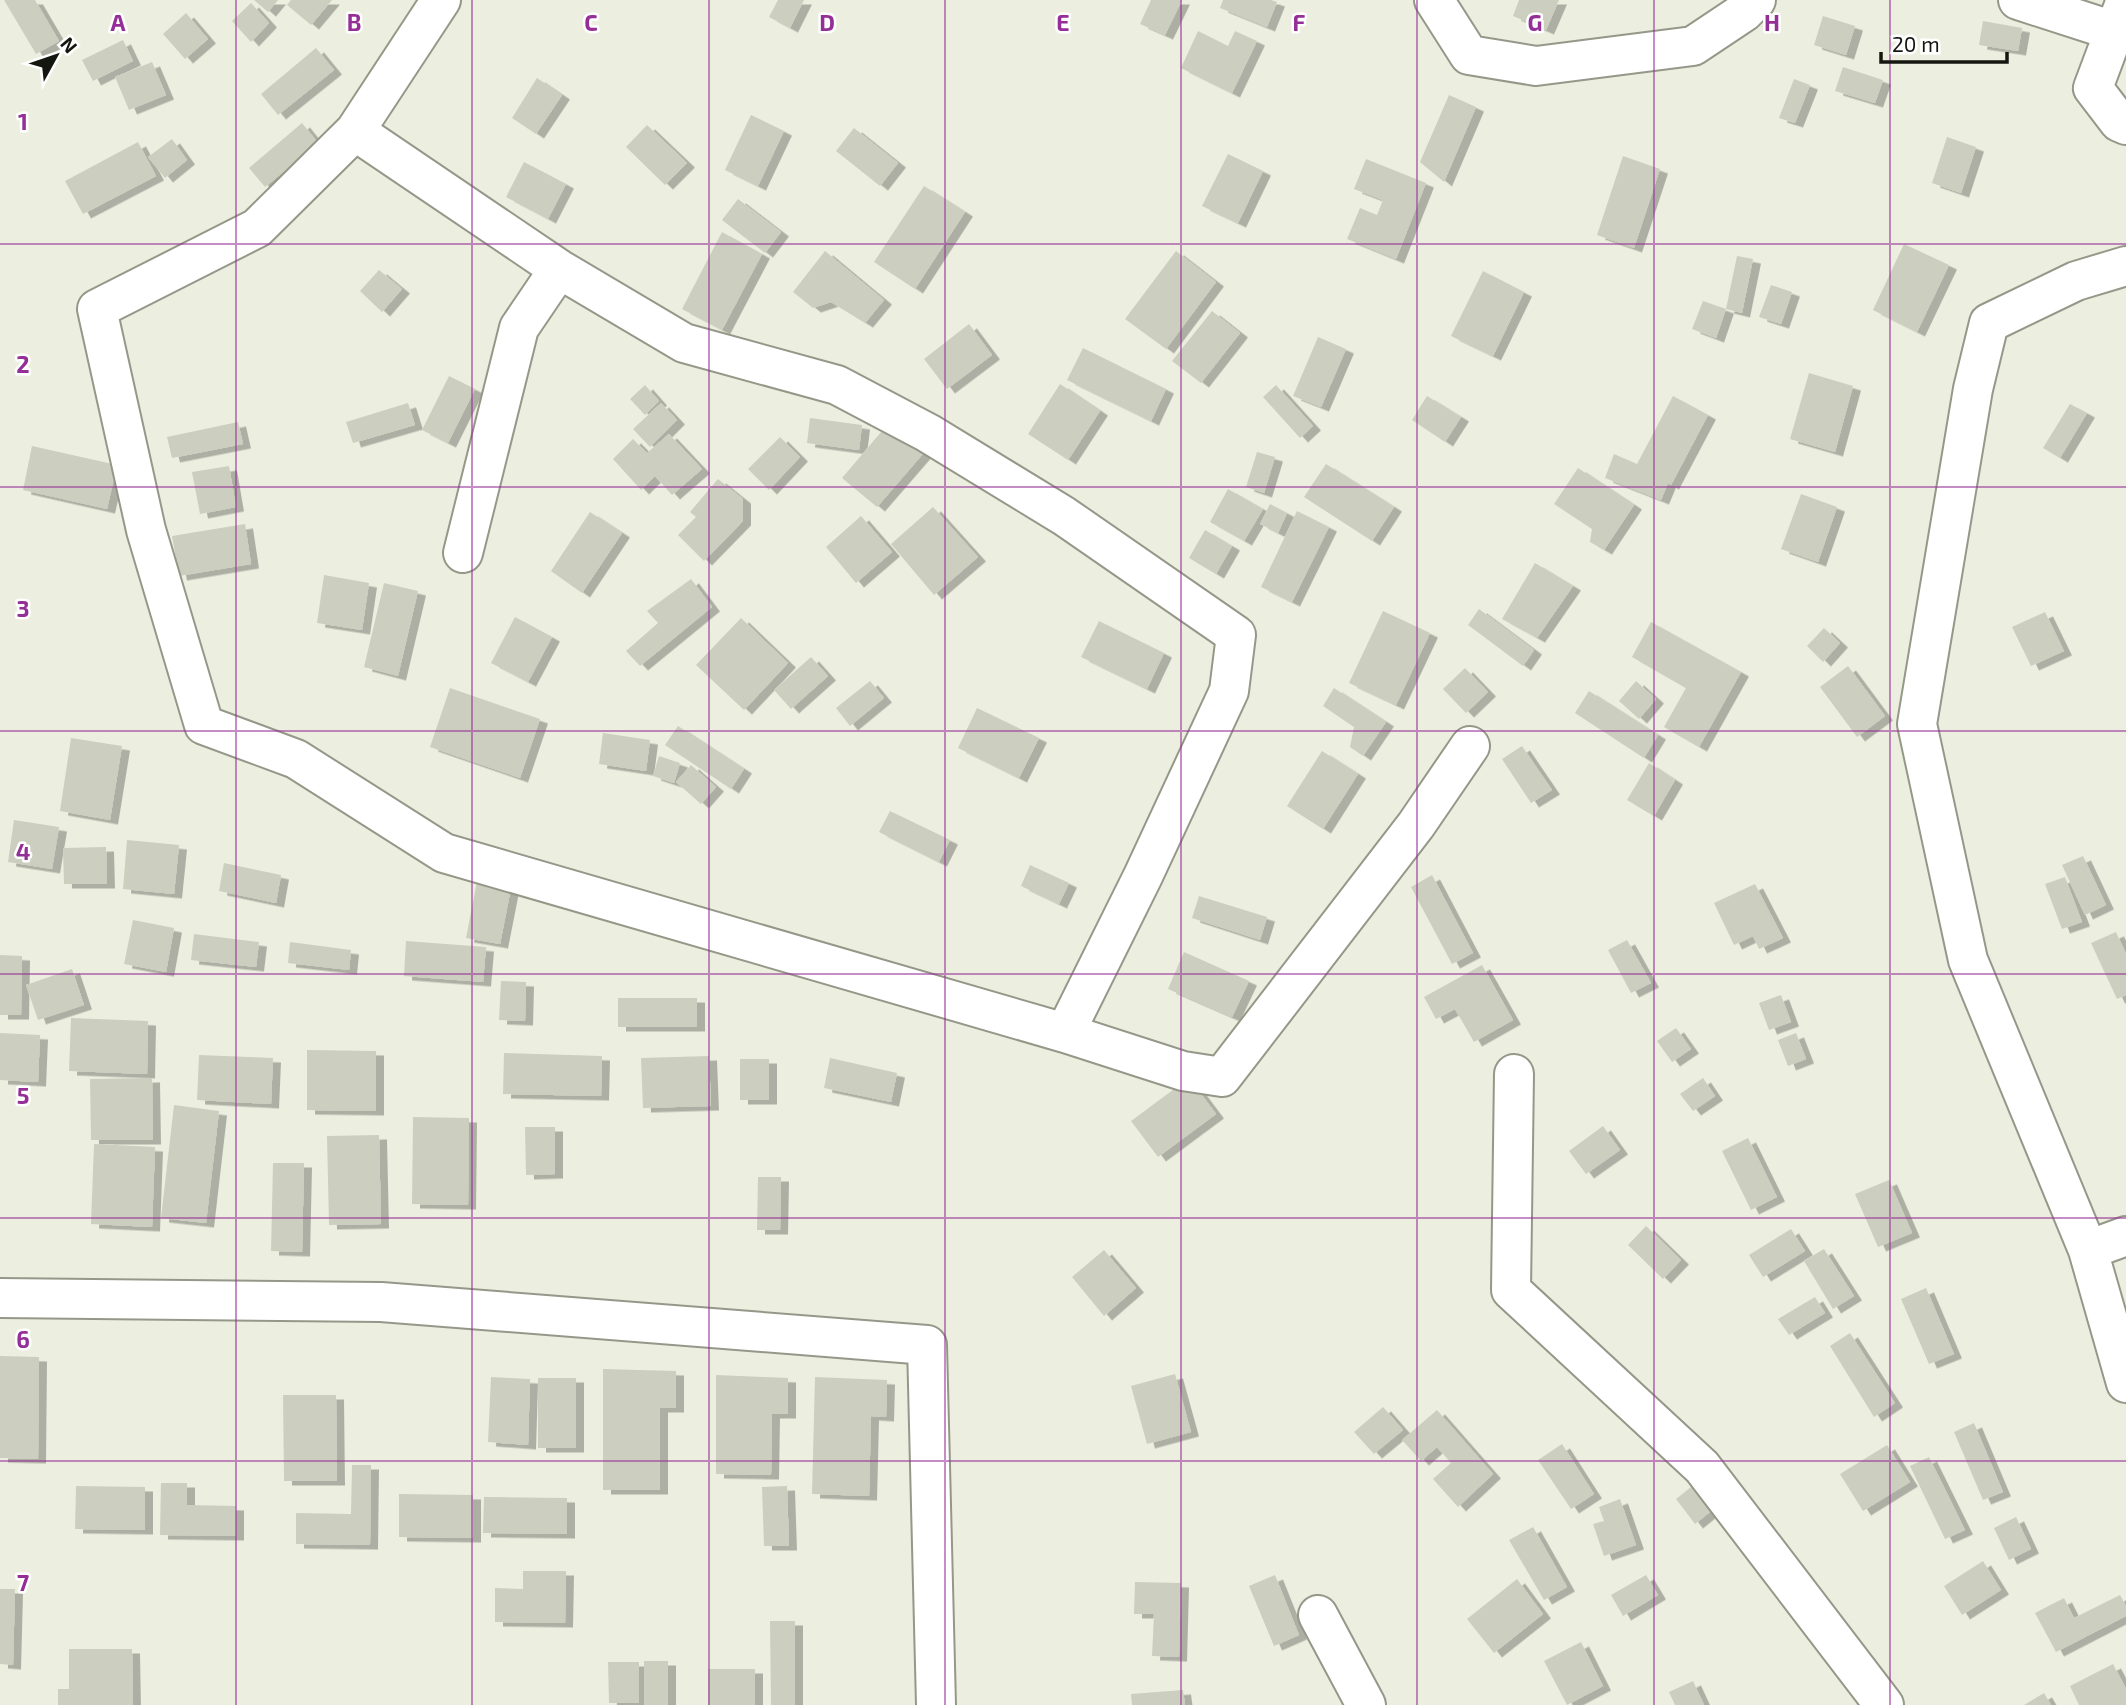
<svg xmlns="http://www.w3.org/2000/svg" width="2126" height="1705" font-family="'Exo 2',sans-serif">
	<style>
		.building { fill: #cccfbf; filter: url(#shadow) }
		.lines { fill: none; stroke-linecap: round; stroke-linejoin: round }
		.minor-casing { stroke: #959888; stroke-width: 42 }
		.minor { stroke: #fff; stroke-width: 38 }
		.grid { fill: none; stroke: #932f96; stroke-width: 2; stroke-opacity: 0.55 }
		.grid-label { font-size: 23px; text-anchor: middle; font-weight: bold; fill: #932f96; stroke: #fff; stroke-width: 5; stroke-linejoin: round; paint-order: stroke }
	</style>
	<defs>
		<filter id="shadow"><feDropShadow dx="8" dy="4.5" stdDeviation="0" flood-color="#0004"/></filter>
	</defs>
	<rect width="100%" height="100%" fill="#ecefdf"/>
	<path class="building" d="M 4,0 L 35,0 L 59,41 L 36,54 Z
		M 254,0 L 278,0 L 268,12 Z
		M 291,0 L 332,0 L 311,25 L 287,5 Z
		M 778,0 L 804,0 L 790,28 L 769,17 Z
		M 1151,0 L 1182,0 L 1165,35 L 1140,24 Z
		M 1223,0 L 1271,0 L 1277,2 L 1267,27 L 1220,8 Z
		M 1519,0 L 1559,0 L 1546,30 L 1513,16 Z
		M 251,3 L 269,23 L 251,42 L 232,21 Z
		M 186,13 L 208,39 L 185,59 L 163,34 Z
		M 1823,16 L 1855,26 L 1846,55 L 1814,45 Z
		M 1983,21 L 2022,28 L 2018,51 L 1979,45 Z
		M 1198,31 L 1228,46 L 1235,31 L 1257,41 L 1232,93 L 1181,68 Z
		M 123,40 L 133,61 L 93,81 L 82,60 Z
		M 316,48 L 334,70 L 278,115 L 261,94 Z
		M 152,62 L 166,95 L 129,110 L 115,77 Z
		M 1843,67 L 1883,80 L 1875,103 L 1835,91 Z
		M 537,78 L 562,95 L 536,134 L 512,118 Z
		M 1794,79 L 1810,85 L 1795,123 L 1779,118 Z
		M 1449,95 L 1476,107 L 1444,182 L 1420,162 Z
		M 751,115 L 784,131 L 758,186 L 725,170 Z
		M 302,123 L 318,143 L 265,187 L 249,168 Z
		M 647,125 L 687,163 L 665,185 L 626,147 Z
		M 854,128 L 898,163 L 880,186 L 836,151 Z
		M 1947,137 L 1976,147 L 1961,193 L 1932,183 Z
		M 172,139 L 187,160 L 165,178 L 148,157 Z
		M 138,142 L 156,176 L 83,214 L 65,181 Z
		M 1228,154 L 1263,171 L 1238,223 L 1202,206 Z
		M 1623,156 L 1660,169 L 1634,248 L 1597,235 Z
		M 1366,159 L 1426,183 L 1396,259 L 1347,239 L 1360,208 L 1377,215 L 1383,200 L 1354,189 Z
		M 524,162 L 566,184 L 548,219 L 506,197 Z
		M 924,186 L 965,212 L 915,289 L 874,262 Z
		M 738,199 L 781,232 L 765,253 L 722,220 Z
		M 722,232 L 762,254 L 722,330 L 682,309 Z
		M 1904,244 L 1949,265 L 1917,332 L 1873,310 Z
		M 825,251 L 884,300 L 865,323 L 831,302 L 813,308 L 793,292 Z
		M 1176,251 L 1216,282 L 1166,349 L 1125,319 Z
		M 1737,256 L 1753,259 L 1742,313 L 1726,309 Z
		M 379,270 L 402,289 L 382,312 L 360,291 Z
		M 1483,271 L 1524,292 L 1493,356 L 1451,336 Z
		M 1771,285 L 1792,292 L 1781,324 L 1759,317 Z
		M 1703,301 L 1726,309 L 1716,338 L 1692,329 Z
		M 1212,311 L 1240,333 L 1201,383 L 1172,361 Z
		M 969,324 L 992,355 L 947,389 L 924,359 Z
		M 1318,337 L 1346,349 L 1321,407 L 1293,396 Z
		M 1083,348 L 1166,389 L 1151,421 L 1067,380 Z
		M 1809,373 L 1853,386 L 1835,452 L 1790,439 Z
		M 449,376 L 475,389 L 448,443 L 422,430 Z
		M 1060,384 L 1100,411 L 1068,460 L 1028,434 Z
		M 645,385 L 659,401 L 645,415 L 630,399 Z
		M 1276,385 L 1313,426 L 1300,438 L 1263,397 Z
		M 1427,396 L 1461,417 L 1445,442 L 1412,420 Z
		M 1673,396 L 1708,415 L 1671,485 L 1668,483 L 1661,500 L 1605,478 L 1614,454 L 1637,464 Z
		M 408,403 L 415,425 L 353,443 L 346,422 Z
		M 661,403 L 677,420 L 650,447 L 633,429 Z
		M 2070,404 L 2087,413 L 2060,458 L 2043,448 Z
		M 810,418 L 862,425 L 859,450 L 807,443 Z
		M 893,418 L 928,448 L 877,507 L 842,478 Z
		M 238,422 L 243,444 L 172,458 L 167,437 Z
		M 669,434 L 702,469 L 672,495 L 655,476 L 641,490 L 613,459 L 633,439 L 647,453 Z
		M 780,437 L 800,457 L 769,490 L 748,469 Z
		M 32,446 L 117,465 L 107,509 L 23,490 Z
		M 1257,452 L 1275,457 L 1264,493 L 1246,487 Z
		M 1326,464 L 1394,507 L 1372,541 L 1304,497 Z
		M 229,466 L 236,507 L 200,514 L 192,472 Z
		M 1578,468 L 1634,505 L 1604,550 L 1590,542 L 1592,529 L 1554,504 Z
		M 718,479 L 743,499 L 743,521 L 704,561 L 678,535 L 696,517 L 690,512 Z
		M 1228,489 L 1263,509 L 1244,541 L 1210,522 Z
		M 1801,494 L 1837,507 L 1818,562 L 1781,549 Z
		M 1270,504 L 1287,513 L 1278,533 L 1260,524 Z
		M 933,507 L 978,557 L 934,595 L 891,544 Z
		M 1297,511 L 1329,527 L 1292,602 L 1261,587 Z
		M 590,512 L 622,533 L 582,593 L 551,571 Z
		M 861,516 L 892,552 L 856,583 L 826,547 Z
		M 245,524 L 251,564 L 179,576 L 172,536 Z
		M 1205,530 L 1232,546 L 1216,574 L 1189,558 Z
		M 1535,563 L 1573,586 L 1537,638 L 1502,619 Z
		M 324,575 L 369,583 L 362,630 L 317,623 Z
		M 691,579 L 712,607 L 640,666 L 626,651 L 658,623 L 647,611 Z
		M 384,583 L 418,591 L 398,676 L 364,667 Z
		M 1479,609 L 1534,650 L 1523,666 L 1468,625 Z
		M 1383,611 L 1430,633 L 1396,705 L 1349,683 Z
		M 2045,612 L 2064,651 L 2031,666 L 2012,627 Z
		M 515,617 L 552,637 L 528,682 L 491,663 Z
		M 741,618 L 788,663 L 744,710 L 696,665 Z
		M 1099,621 L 1164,653 L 1147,689 L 1081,657 Z
		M 1651,622 L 1741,672 L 1699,747 L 1664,727 L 1686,688 L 1632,657 Z
		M 1824,628 L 1840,643 L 1823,662 L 1807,646 Z
		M 811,657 L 828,676 L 791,709 L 774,690 Z
		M 1848,666 L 1885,716 L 1857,737 L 1820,687 Z
		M 1465,668 L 1488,692 L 1466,713 L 1443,689 Z
		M 870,681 L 884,698 L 850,726 L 836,708 Z
		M 1636,681 L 1656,699 L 1639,719 L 1619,701 Z
		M 450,688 L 540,719 L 520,778 L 430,747 Z
		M 1334,688 L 1386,722 L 1363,756 L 1350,747 L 1354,727 L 1323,706 Z
		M 1589,691 L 1658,735 L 1644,758 L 1575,713 Z
		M 977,708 L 1039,738 L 1019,778 L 958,748 Z
		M 678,726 L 744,769 L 731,789 L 665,745 Z
		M 603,733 L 650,740 L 646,771 L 599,764 Z
		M 71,738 L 122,746 L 110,820 L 60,811 Z
		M 1522,746 L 1552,790 L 1531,803 L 1502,759 Z
		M 1322,751 L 1358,774 L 1323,829 L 1287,806 Z
		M 659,756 L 680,763 L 674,783 L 653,776 Z
		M 1649,763 L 1675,780 L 1654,816 L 1627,800 Z
		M 691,765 L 716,787 L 701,804 L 676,782 Z
		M 890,811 L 950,840 L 939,862 L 879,832 Z
		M 14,820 L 59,827 L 52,869 L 8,862 Z
		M 127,840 L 179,845 L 174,894 L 123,889 Z
		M 106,847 L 107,884 L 64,884 L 63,848 Z
		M 2083,856 L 2106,905 L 2085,915 L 2062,865 Z
		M 224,863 L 281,875 L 276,903 L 219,891 Z
		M 1030,865 L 1069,883 L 1059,904 L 1021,886 Z
		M 479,871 L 513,878 L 500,944 L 466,938 Z
		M 1432,875 L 1473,953 L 1452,964 L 1411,887 Z
		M 2065,877 L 2082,922 L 2062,929 L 2045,884 Z
		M 1755,884 L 1783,938 L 1759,949 L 1753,936 L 1734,945 L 1714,903 Z
		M 1199,896 L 1267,917 L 1260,940 L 1192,918 Z
		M 133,920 L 174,928 L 166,972 L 124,964 Z
		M 2116,932 L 2126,954 L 2126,995 L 2117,999 L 2091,943 Z
		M 194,934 L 259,942 L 256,967 L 191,960 Z
		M 1627,940 L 1651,983 L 1631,993 L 1608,950 Z
		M 406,941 L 486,947 L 483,982 L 404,976 Z
		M 290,942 L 351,950 L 349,970 L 288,963 Z
		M 1184,952 L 1249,981 L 1232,1017 L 1168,989 Z
		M 0,955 L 22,956 L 21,1015 L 0,1015 Z
		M 1482,965 L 1513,1020 L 1474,1042 L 1455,1009 L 1436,1019 L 1424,997 Z
		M 72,969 L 84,1005 L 38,1020 L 26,985 Z
		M 501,981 L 526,982 L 525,1021 L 499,1020 Z
		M 1781,995 L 1791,1022 L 1769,1030 L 1759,1003 Z
		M 618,998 L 697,998 L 697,1027 L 618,1027 Z
		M 71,1018 L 148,1021 L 147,1074 L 69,1071 Z
		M 1676,1028 L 1691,1049 L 1672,1062 L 1657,1041 Z
		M 0,1033 L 40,1035 L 38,1082 L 0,1080 Z
		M 1796,1033 L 1806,1059 L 1788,1066 L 1778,1040 Z
		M 307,1050 L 376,1051 L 376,1111 L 307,1110 Z
		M 504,1053 L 602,1056 L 601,1096 L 503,1094 Z
		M 199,1055 L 273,1058 L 271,1104 L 197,1100 Z
		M 709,1056 L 711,1106 L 643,1108 L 641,1058 Z
		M 830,1058 L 897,1073 L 891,1102 L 824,1088 Z
		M 740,1059 L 769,1059 L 769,1100 L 740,1100 Z
		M 152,1078 L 153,1140 L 91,1140 L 90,1079 Z
		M 1189,1078 L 1216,1114 L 1158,1157 L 1131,1121 Z
		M 1703,1078 L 1715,1096 L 1693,1111 L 1680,1094 Z
		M 174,1105 L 219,1111 L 206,1223 L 161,1218 Z
		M 413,1117 L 469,1118 L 468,1205 L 412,1204 Z
		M 1603,1126 L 1620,1150 L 1586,1174 L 1569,1151 Z
		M 525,1127 L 555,1127 L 555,1174 L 526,1175 Z
		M 379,1135 L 381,1224 L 329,1225 L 327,1136 Z
		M 1748,1138 L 1777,1197 L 1751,1210 L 1722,1151 Z
		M 94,1144 L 155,1147 L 152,1227 L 91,1224 Z
		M 273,1163 L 304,1163 L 302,1252 L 271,1251 Z
		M 758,1177 L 781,1177 L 780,1230 L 757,1230 Z
		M 1889,1180 L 1912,1233 L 1878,1247 L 1855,1194 Z
		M 1646,1226 L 1681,1260 L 1663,1279 L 1628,1245 Z
		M 1791,1229 L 1805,1251 L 1763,1277 L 1749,1255 Z
		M 1824,1249 L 1854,1296 L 1833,1309 L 1804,1261 Z
		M 1104,1250 L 1136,1288 L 1104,1316 L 1072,1277 Z
		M 1926,1288 L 1954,1354 L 1929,1364 L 1901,1299 Z
		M 1815,1297 L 1825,1313 L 1789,1335 L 1778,1319 Z
		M 1850,1333 L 1895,1403 L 1874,1417 L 1830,1346 Z
		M 0,1356 L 39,1357 L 38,1459 L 0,1458 Z
		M 603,1369 L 676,1371 L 676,1408 L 660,1408 L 660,1490 L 603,1490 Z
		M 1175,1374 L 1191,1432 L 1147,1444 L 1131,1386 Z
		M 716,1375 L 788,1378 L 788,1414 L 772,1414 L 771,1475 L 716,1474 Z
		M 491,1377 L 530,1379 L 528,1445 L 488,1442 Z
		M 815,1377 L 887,1380 L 886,1417 L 871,1416 L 869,1496 L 812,1494 Z
		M 538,1378 L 576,1378 L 576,1448 L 538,1448 Z
		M 283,1395 L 336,1395 L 337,1481 L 284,1481 Z
		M 1383,1407 L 1403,1430 L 1374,1454 L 1354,1432 Z
		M 1437,1410 L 1493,1474 L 1458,1507 L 1433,1479 L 1451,1463 L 1437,1447 L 1421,1461 L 1402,1440 Z
		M 1974,1423 L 2003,1492 L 1983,1500 L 1954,1432 Z
		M 1562,1444 L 1594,1494 L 1571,1509 L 1538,1460 Z
		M 1887,1445 L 1910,1482 L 1863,1511 L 1840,1474 Z
		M 1929,1457 L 1965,1530 L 1945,1539 L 1910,1466 Z
		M 352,1465 L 371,1465 L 370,1545 L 296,1544 L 296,1513 L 351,1514 Z
		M 161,1483 L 187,1483 L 187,1505 L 236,1506 L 236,1536 L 160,1535 Z
		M 1696,1483 L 1716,1507 L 1695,1524 L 1676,1499 Z
		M 76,1486 L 145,1487 L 145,1530 L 75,1529 Z
		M 787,1486 L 789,1546 L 764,1546 L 762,1487 Z
		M 399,1494 L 473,1495 L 473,1538 L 399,1537 Z
		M 484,1497 L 567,1498 L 567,1534 L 483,1533 Z
		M 1620,1499 L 1636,1545 L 1604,1556 L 1593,1524 L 1604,1521 L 1599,1507 Z
		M 2016,1517 L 2031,1549 L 2009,1560 L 1994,1528 Z
		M 1533,1527 L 1567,1587 L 1544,1600 L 1509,1540 Z
		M 1983,1561 L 2001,1590 L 1962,1615 L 1944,1586 Z
		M 523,1571 L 566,1571 L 565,1623 L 495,1622 L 495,1588 L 523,1589 Z
		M 1275,1575 L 1299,1635 L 1274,1646 L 1249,1586 Z
		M 1646,1575 L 1658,1595 L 1623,1616 L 1611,1595 Z
		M 1517,1579 L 1543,1614 L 1494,1653 L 1467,1619 Z
		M 1135,1582 L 1181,1583 L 1179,1657 L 1152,1656 L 1154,1614 L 1134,1614 Z
		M 0,1589 L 15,1589 L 13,1665 L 0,1664 Z
		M 2120,1595 L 2126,1606 L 2126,1616 L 2056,1652 L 2035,1613 L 2064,1598 L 2074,1618 Z
		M 770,1621 L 795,1621 L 795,1705 L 771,1705 Z
		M 1581,1642 L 1603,1686 L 1567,1705 L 1544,1661 Z
		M 69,1649 L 132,1649 L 133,1705 L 58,1705 L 58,1689 L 69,1689 Z
		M 644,1661 L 668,1661 L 668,1705 L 644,1705 Z
		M 608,1662 L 639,1662 L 639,1703 L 609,1703 Z
		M 2113,1664 L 2126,1689 L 2126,1705 L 2079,1705 L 2070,1686 Z
		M 708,1669 L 755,1669 L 755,1705 L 708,1705 Z
		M 1693,1681 L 1704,1705 L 1675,1705 L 1669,1692 Z
		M 1183,1690 L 1185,1705 L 1132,1705 L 1131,1694 Z
		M 2044,1693 L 2051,1705 L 2024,1705 Z"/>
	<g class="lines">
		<defs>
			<path id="minor" d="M 441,0 L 355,131 L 257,228 L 97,309 L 146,530 L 204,725 L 296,759 L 444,853 L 1065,1033 L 1183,1071 L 1222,1077 L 1416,825 L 1470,746
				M 1434,0 L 1469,55 L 1536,66 L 1693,46 L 1744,12 L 1756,0
				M 2018,0 L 2114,31
				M 2126,0 L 2093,88 L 2119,122 L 2126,125
				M 355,131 L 559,269 L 684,343 L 837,385 L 928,433 L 1064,516 L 1236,635 L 1229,691 L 1143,876 L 1065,1033
				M 2126,266 L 2076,281 L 1989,323 L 1973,389 L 1917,724 L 1968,960 L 2088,1250 L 2126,1383
				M 463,553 L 519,328 L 559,269
				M 1514,1074 L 1511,1290 L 1702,1467 L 1884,1705
				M 2088,1250 L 2126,1236
				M 0,1298 L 381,1302 L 927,1345 L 936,1705
				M 1318,1615 L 1366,1705"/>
		</defs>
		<use href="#minor" class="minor-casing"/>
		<use href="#minor" class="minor"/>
	</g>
	<path class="grid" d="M 236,0 L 236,1705M 472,0 L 472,1705M 709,0 L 709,1705M 945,0 L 945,1705M 1181,0 L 1181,1705M 1417,0 L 1417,1705M 1654,0 L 1654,1705M 1890,0 L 1890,1705M 0,244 L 2126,244M 0,487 L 2126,487M 0,731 L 2126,731M 0,974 L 2126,974M 0,1218 L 2126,1218M 0,1461 L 2126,1461"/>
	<g class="grid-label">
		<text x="118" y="31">A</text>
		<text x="354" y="31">B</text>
		<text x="591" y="31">C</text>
		<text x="827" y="31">D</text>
		<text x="1063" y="31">E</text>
		<text x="1299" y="31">F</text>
		<text x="1535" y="31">G</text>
		<text x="1772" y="31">H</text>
		<text x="23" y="130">1</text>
		<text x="23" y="373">2</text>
		<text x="23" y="617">3</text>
		<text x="23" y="860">4</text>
		<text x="23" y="1104">5</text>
		<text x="23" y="1348">6</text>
		<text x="23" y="1591">7</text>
	</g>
	<g transform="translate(56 56) rotate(50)" stroke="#ffffff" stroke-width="5" paint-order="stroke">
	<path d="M0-5L12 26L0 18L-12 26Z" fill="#141610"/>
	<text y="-10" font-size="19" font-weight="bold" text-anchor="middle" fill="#141610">N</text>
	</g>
	<path d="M1881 52v10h126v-10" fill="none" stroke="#141610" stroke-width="3.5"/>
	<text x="1892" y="52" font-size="21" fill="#141610" stroke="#ffffff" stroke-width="5" paint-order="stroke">20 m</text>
</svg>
